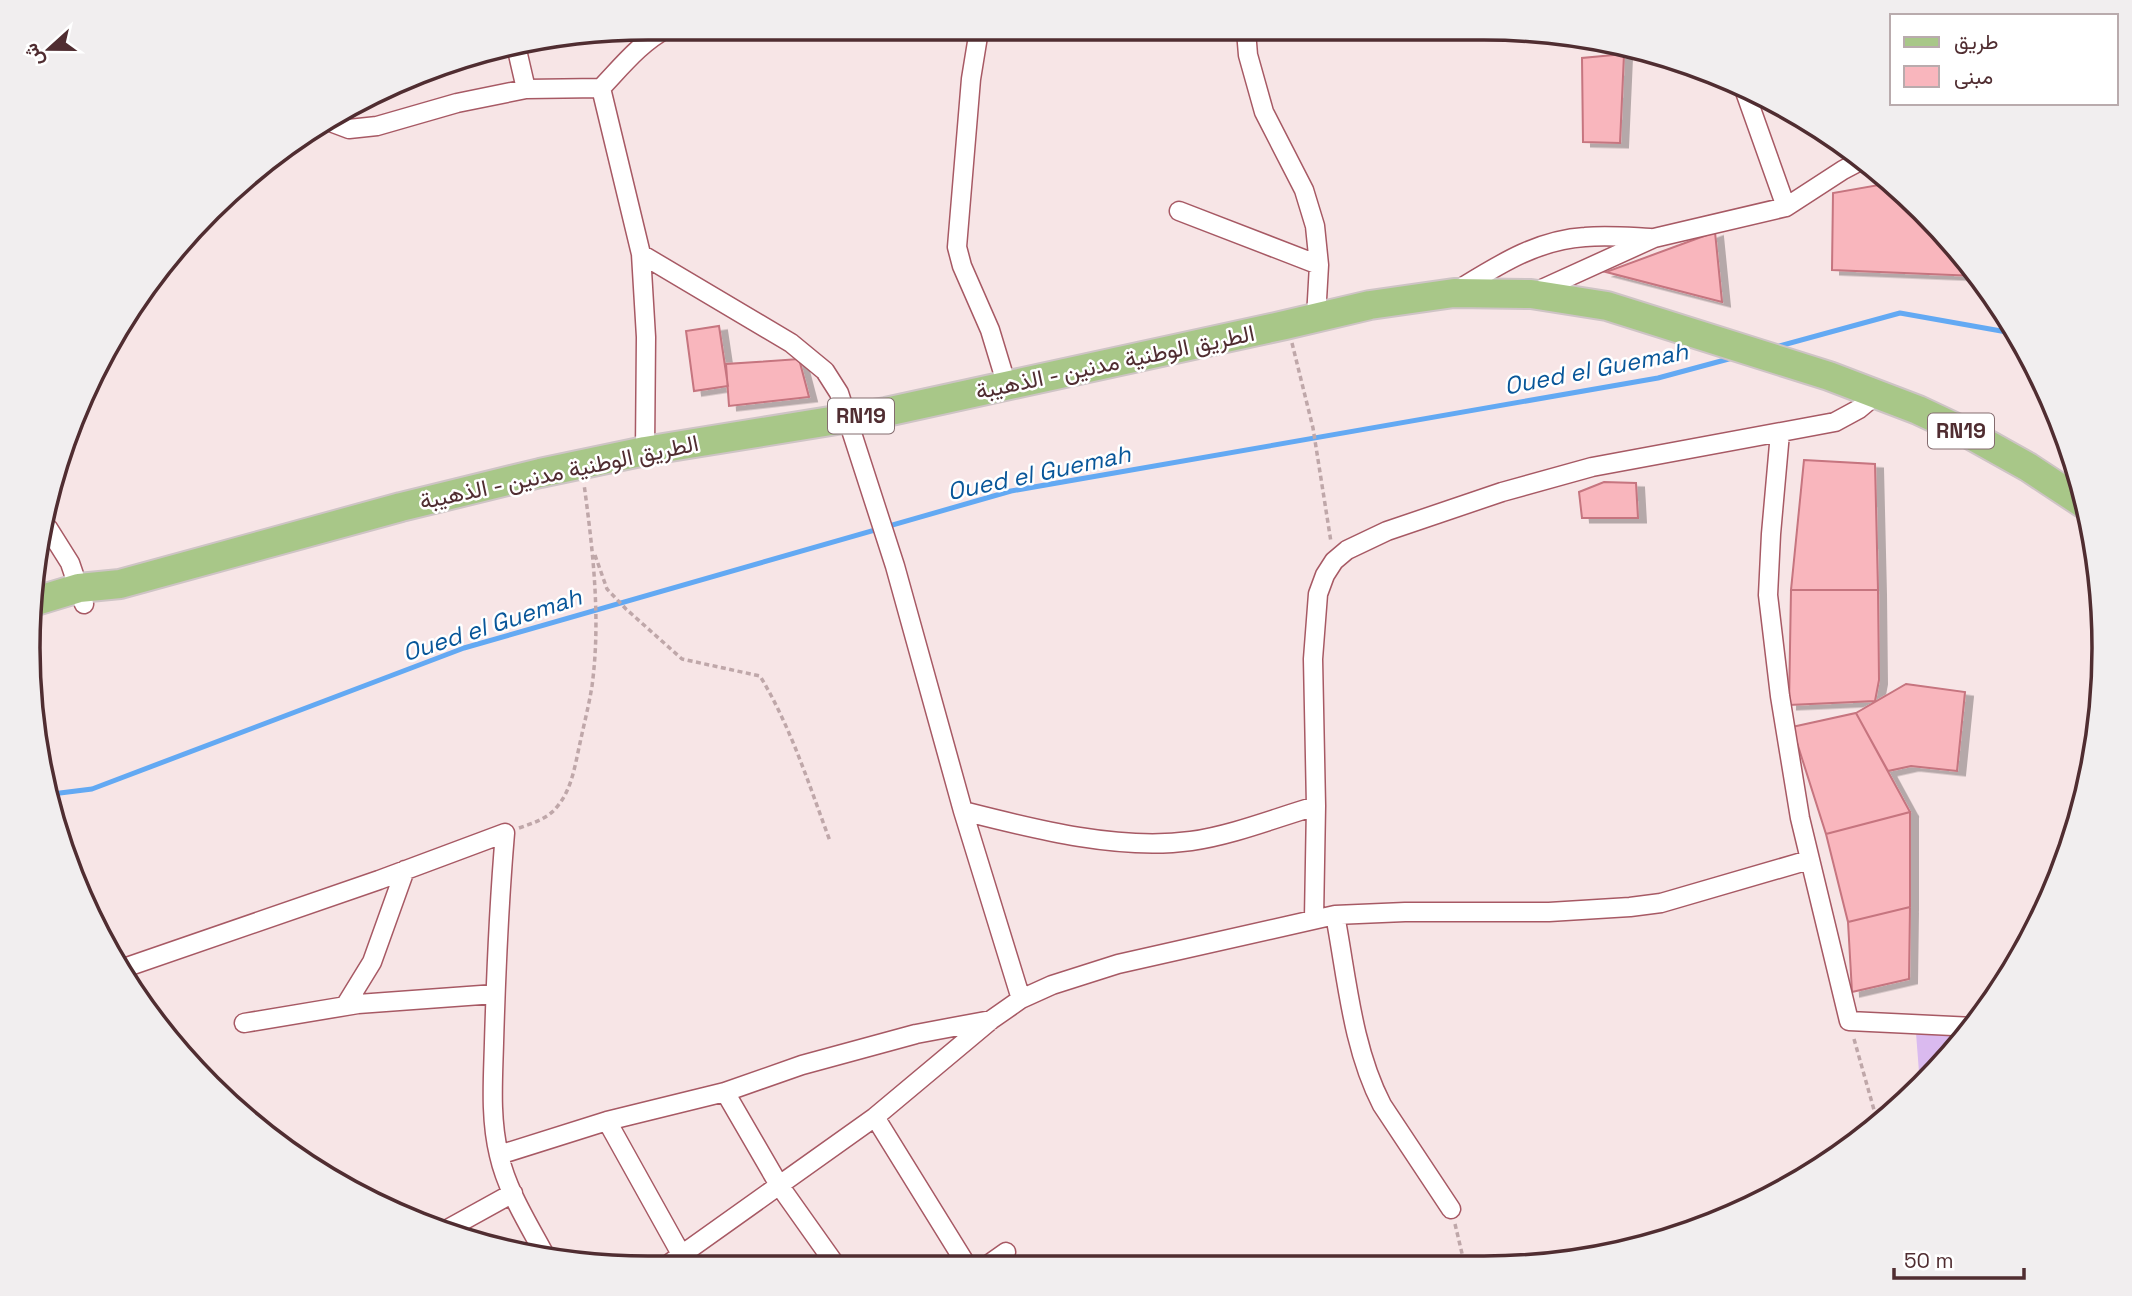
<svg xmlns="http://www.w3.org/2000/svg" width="2132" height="1296" font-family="'Space Grotesk',Vazirmatn,sans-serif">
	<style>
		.green { fill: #dabaef }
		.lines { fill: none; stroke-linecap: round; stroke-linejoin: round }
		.stream { stroke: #63a9f3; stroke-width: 5 }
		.building { fill: #f9b6bd; stroke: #c6747f; stroke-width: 2; filter: url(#shadow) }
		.street-casing { stroke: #a75964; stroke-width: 21 }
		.primary-casing { stroke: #cec4c5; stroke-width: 32 }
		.path { stroke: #bfa7a9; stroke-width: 3.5; stroke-dasharray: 5 3.5; stroke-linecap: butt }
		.street { stroke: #fff; stroke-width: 18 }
		.primary { stroke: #a8c788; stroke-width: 28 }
		.labels { text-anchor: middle; stroke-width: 5; stroke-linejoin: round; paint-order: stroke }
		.shield { fill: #fff; stroke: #846c6f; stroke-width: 2 }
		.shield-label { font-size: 21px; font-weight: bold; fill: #502d31 }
		.street-label { font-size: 23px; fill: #502d31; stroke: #fff }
		.water-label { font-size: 24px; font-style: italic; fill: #085699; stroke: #fff }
		.rim { fill: none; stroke: #502d31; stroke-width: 3.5 }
	</style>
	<defs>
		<filter id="shadow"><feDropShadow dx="8" dy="4.5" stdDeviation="0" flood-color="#0004"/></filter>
	</defs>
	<rect width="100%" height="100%" fill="#f7e5e6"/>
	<path class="green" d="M 1916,1033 L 1965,1037 L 1920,1085 Z"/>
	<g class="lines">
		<path class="stream" d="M 1776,347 L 1900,313 L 2018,334
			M 52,794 L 92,789 L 464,648 L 1011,491 L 1658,378 L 1736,357"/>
	</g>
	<path class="building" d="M 1624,54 L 1620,143 L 1583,142 L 1582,58 Z
		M 1890,183 L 1950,239 L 1976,276 L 1832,270 L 1833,193 Z
		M 1715,232 L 1722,302 L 1606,272 Z
		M 719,326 L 728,386 L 694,391 L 686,331 Z
		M 799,359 L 809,397 L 729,406 L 726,364 Z
		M 1804,460 L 1875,464 L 1878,590 L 1791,590 Z
		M 1604,482 L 1636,483 L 1638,518 L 1582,518 L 1579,492 Z
		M 1791,590 L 1878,590 L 1879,680 L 1875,701 L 1789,705 Z
		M 1906,684 L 1965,692 L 1957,771 L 1911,766 L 1888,771 L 1856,713 Z
		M 1856,713 L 1910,812 L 1826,834 L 1792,727 Z
		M 1910,812 L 1910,907 L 1848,922 L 1826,834 Z
		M 1910,907 L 1909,979 L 1852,992 L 1848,922 Z"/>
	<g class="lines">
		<defs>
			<path id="street" d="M 979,30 L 971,79 L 957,247 L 962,266 L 990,330 L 1007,386
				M 1246,31 L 1248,55 L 1264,112 L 1304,190 L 1315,226 L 1319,265 L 1316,317
				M 517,50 L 526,89
				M 601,88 C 622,66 641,42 668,28
				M 1744,89 L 1786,207
				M 333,123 L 349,129 L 377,126 L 457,103 L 526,89 L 601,88 L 641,254 L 646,337 L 645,451
				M 1179,211 L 1319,265
				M 641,254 L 791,343 L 825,371 L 839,393 L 895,566 L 963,811 L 1021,999
				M 1456,291 C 1497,266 1536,240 1585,237 C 1607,235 1629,237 1650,238
				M 1533,293 L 1654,238 L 1786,207 L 1843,170 L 1864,159
				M 1780,433 L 1771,534 L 1768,595 L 1780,696 L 1800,818 L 1849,1021 L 1974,1027
				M 48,528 L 70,563 L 84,604
				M 29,639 L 31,665
				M 963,811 C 1034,829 1118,851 1191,841 C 1233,835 1275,818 1316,806
				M 1335,915 C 1347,978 1352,1047 1382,1105 L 1451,1209
				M 1314,918 L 1316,806 L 1313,659 L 1318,594 L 1325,575 L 1334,561 L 1347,550 L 1387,531 L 1502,492 L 1592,467 L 1835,422 L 1859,409 L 1877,394
				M 121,969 L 379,880 L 505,833 C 499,903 496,973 494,1043 C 493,1080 490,1118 499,1155 C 507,1191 529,1225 546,1257
				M 345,1006 L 372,962 L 405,870
				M 244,1023 L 358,1004 L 495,994
				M 725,1092 L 779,1185 L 835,1264
				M 875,1117 L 966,1264
				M 607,1121 L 686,1263
				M 499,1155 L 607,1121 L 725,1092 L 802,1065 L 916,1034 L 991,1020
				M 446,1230 L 513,1193
				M 670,1263 L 875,1117 L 991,1020 L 1021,999 L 1052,985 L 1118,964 L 1335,915 L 1405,912 L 1549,912 L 1630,907 L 1661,903 L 1809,860
				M 989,1264 L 1006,1252"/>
			<path id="primary" d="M 36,601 L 79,588 L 120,584 L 401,507 L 540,473 L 645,451 L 886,412 L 1285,325 L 1370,305 L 1454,293 L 1531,294 L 1607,306 L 1829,376 L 1918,410 L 1969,434 L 2028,467 L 2084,504"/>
		</defs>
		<use href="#street" class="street-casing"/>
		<use href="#primary" class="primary-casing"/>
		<path class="path" d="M 1292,343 L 1313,428 L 1331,542
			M 595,555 L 607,589 L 626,609 L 682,659 L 760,676 C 791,727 809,785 830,841
			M 519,828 C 533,823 547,819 556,808 C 572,790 575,765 580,743 C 584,724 589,705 592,686 C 601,619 593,551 584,484
			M 1854,1039 L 1878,1124
			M 1455,1224 L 1465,1266"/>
		<use href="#street" class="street"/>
		<use href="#primary" class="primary"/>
	</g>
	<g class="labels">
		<g class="shield">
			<rect x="828" y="398.5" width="66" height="35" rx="5"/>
			<rect x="1928" y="413.5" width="66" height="35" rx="5"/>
		</g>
		<g class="shield-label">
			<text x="861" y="423">RN19</text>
			<text x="1961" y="438">RN19</text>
		</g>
		<g class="street-label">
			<text transform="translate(1115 362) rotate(-12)" y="8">الطريق الوطنية مدنين - الذهيبة</text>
			<text transform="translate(559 472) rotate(-12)" y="8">الطريق الوطنية مدنين - الذهيبة</text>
		</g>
		<g class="water-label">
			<text transform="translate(1596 369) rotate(-11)" y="8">Oued el Guemah</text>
			<text transform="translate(1039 473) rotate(-12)" y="8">Oued el Guemah</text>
			<text transform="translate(492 625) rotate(-18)" y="8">Oued el Guemah</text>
		</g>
	</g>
	<path d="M0 0H2132V1296H0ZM648 40H1484A608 608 0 0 1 2092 648V648A608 608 0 0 1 1484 1256H648A608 608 0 0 1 40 648V648A608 608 0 0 1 648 40Z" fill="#f1eeef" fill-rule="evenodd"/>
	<path class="rim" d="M648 40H1484A608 608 0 0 1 2092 648V648A608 608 0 0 1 1484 1256H648A608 608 0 0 1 40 648V648A608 608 0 0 1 648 40Z"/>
	<rect x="1890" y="14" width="228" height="91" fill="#ffffff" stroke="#b9abad" stroke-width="2"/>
	<rect x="1904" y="37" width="35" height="10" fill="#a8c788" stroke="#b9abad" stroke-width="2"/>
	<text x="1954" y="49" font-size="21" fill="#502d31">طريق</text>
	<rect x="1904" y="66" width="35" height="21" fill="#f9b6bd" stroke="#b9abad" stroke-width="2"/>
	<text x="1954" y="84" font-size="21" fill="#502d31">مبنى</text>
	<g transform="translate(49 49) rotate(249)" stroke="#ffffff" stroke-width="5" paint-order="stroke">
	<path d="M0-5L12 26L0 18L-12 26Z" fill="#502d31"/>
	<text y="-10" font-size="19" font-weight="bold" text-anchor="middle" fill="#502d31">ش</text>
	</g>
	<path d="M1894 1268v10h130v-10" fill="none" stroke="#502d31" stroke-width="3.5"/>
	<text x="1904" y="1268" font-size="21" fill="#502d31" stroke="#ffffff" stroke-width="5" paint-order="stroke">50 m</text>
</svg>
